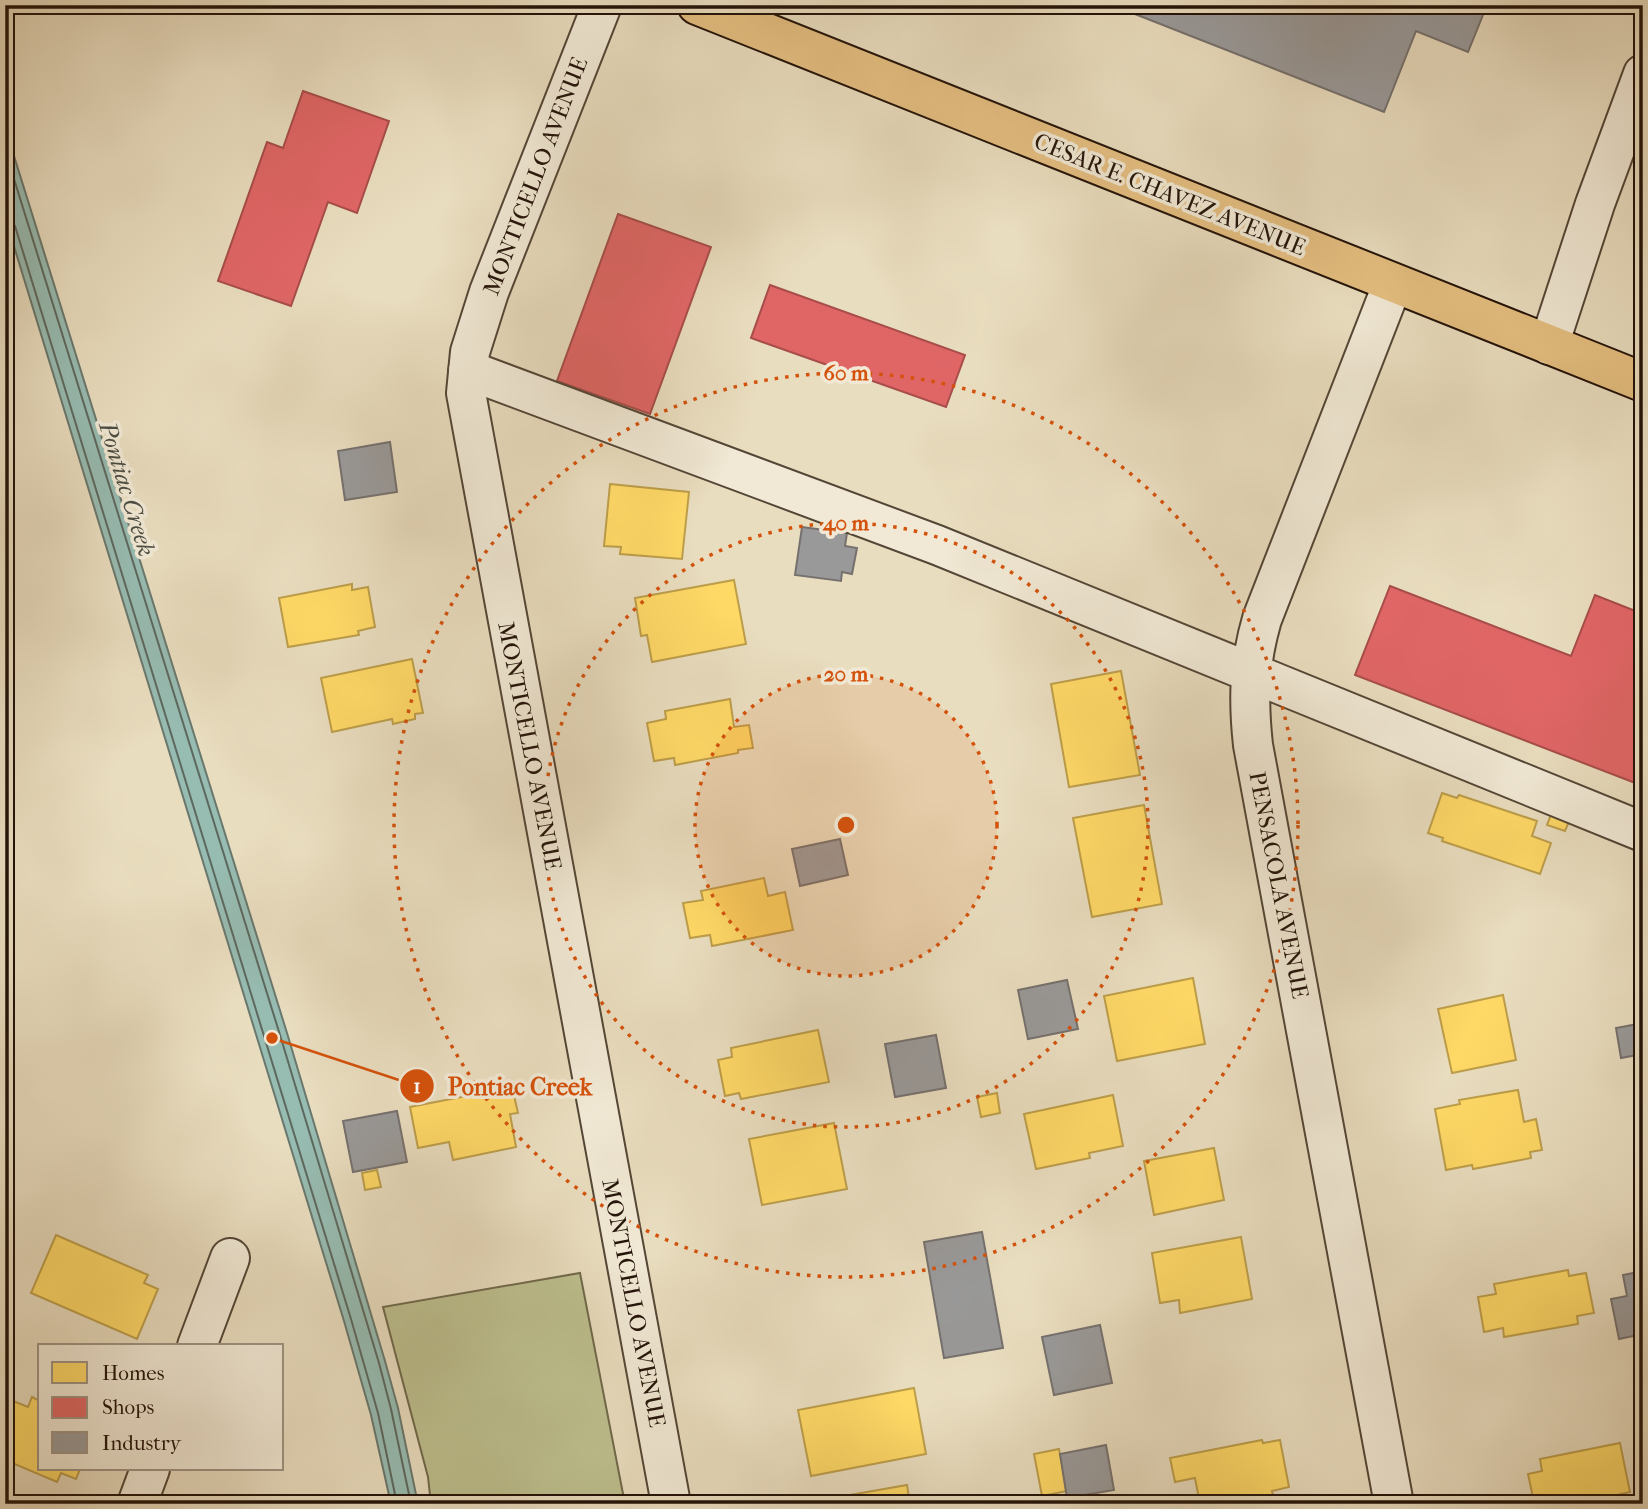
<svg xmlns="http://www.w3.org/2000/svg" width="1648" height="1509" font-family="'IM FELL French Canon',serif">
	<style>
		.green { fill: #bdbf8e; stroke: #70694c; stroke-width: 2 }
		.water { fill: #97bcb2; stroke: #69786e; stroke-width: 2 }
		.homes { fill: #ffd966; stroke: #bd9e4a; stroke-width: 2 }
		.shops { fill: #e06666; stroke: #a74d4a; stroke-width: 2 }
		.industry { fill: #999; stroke: #76716e; stroke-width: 2 }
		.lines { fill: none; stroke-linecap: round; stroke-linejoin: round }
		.shore { stroke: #5d685e; stroke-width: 2 }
		.minor-casing { stroke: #544636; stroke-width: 42 }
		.major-casing { stroke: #231309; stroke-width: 42 }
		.minor { stroke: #f1e9d5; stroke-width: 38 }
		.major { stroke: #e4be80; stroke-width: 38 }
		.ring { fill: none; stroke: #d4520c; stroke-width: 3.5; stroke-dasharray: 3.5 7 }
		.labels { text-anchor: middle; stroke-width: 7; stroke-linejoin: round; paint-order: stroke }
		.street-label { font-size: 23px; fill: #231309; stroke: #f1e9d5 }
		.water-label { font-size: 24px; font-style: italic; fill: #4c4e44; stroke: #f1e9d5 }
		.centre { fill: #d4520c; stroke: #f1e9d5; stroke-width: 3.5 }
		.ring-label { font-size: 21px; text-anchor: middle; font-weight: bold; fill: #d4520c; stroke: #f1e9d5; stroke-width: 7; stroke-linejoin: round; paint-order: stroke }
		.leader { fill: none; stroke: #d4520c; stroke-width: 2.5 }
		.callout-dot { fill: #d4520c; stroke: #f1e9d5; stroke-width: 2.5 }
		.mark-label { font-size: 21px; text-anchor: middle; font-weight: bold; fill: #fff }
		.callout-label { font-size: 24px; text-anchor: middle; font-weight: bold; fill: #d4520c; stroke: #f1e9d5; stroke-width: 7; stroke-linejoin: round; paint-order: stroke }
	</style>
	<rect width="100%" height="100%" fill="#e9ddbf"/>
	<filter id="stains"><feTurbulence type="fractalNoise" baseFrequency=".00286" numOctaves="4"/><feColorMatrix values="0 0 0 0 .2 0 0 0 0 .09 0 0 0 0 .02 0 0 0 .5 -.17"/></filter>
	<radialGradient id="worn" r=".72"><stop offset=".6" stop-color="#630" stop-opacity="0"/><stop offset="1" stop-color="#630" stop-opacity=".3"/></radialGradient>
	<path class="green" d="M 580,1273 L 625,1504 L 431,1504 L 428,1477 L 383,1307 Z"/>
	<path class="water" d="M 5,127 L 287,1033 L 385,1361 L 398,1408 L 418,1504 L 391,1504 L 371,1415 L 344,1321 L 5,217 Z"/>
	<path class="homes" d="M 610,484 L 689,492 L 682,559 L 620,554 L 621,547 L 604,546 Z
		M 734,580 L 746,644 L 652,662 L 647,635 L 641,636 L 635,598 Z
		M 352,584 L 352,590 L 368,587 L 375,627 L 358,631 L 359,635 L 288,647 L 279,598 Z
		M 412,659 L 423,713 L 415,714 L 415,719 L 393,724 L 392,719 L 332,732 L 321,678 Z
		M 1121,671 L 1140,775 L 1069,787 L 1051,684 Z
		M 730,699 L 734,727 L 749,725 L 753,748 L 738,750 L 738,753 L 675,765 L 674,758 L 654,761 L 647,723 L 666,719 L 665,711 Z
		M 1442,793 L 1457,798 L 1459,795 L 1537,821 L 1532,836 L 1551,843 L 1540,874 L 1442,841 L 1443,838 L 1428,833 Z
		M 1144,805 L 1162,904 L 1092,917 L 1073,818 Z
		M 1552,812 L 1570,819 L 1565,831 L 1547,825 Z
		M 764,878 L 768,896 L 785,892 L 793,930 L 712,946 L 710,935 L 690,938 L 683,903 L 703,900 L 701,891 Z
		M 1193,978 L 1205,1044 L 1117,1061 L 1104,996 Z
		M 1503,995 L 1516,1060 L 1452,1073 L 1438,1009 Z
		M 818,1030 L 829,1082 L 741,1099 L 739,1093 L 725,1096 L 718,1060 L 732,1057 L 731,1048 Z
		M 512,1087 L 518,1113 L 510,1114 L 516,1147 L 453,1160 L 449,1142 L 418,1148 L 410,1107 Z
		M 1518,1090 L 1524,1122 L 1536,1119 L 1542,1150 L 1530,1152 L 1531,1158 L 1473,1169 L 1472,1165 L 1446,1170 L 1435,1109 L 1460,1104 L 1459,1100 Z
		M 997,1093 L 1000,1113 L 981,1117 L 977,1097 Z
		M 1113,1095 L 1123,1146 L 1089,1153 L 1090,1158 L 1036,1169 L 1024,1114 Z
		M 834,1123 L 847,1189 L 762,1205 L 749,1139 Z
		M 1214,1148 L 1224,1200 L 1154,1215 L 1144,1161 Z
		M 377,1170 L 381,1187 L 365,1190 L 362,1173 Z
		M 56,1235 L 148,1275 L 144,1283 L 158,1289 L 137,1339 L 31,1293 Z
		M 1241,1237 L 1252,1299 L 1180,1313 L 1179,1300 L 1160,1303 L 1152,1253 Z
		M 1568,1270 L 1569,1276 L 1586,1273 L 1594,1313 L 1577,1316 L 1578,1324 L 1504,1337 L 1503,1328 L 1484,1332 L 1478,1297 L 1496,1294 L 1494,1284 Z
		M 914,1388 L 926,1454 L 811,1476 L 798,1410 Z
		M 32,1397 L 40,1401 L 40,1469 L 80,1469 L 76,1479 L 61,1473 L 57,1482 L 5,1460 L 7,1452 L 5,1451 L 5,1405 L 8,1399 L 28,1407 Z
		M 1262,1440 L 1263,1443 L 1280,1440 L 1289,1487 L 1272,1491 L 1273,1495 L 1229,1504 L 1200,1504 L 1195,1478 L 1175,1482 L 1170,1458 Z
		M 1620,1443 L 1630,1492 L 1576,1504 L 1549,1504 L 1548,1499 L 1534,1502 L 1528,1474 L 1542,1471 L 1540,1459 Z
		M 1059,1449 L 1067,1491 L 1042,1496 L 1034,1454 Z
		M 907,1485 L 910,1504 L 811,1504 L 810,1502 Z"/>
	<path class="shops" d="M 303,91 L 389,121 L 357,213 L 328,202 L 291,306 L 218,281 L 267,142 L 283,148 Z
		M 618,214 L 711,247 L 650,414 L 557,381 Z
		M 770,285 L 965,355 L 946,407 L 751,338 Z
		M 1390,586 L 1571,656 L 1595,595 L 1643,614 L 1643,786 L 1355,675 Z"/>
	<path class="industry" d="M 1112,5 L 1487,5 L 1468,52 L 1416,31 L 1384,112 Z
		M 390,442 L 397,492 L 345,500 L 338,451 Z
		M 802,527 L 847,533 L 845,546 L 857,548 L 852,574 L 842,572 L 841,581 L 795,575 Z
		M 840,839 L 848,875 L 800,886 L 792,849 Z
		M 1067,980 L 1078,1029 L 1028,1039 L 1018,990 Z
		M 1643,1023 L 1643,1054 L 1621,1058 L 1616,1028 Z
		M 936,1035 L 946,1088 L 895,1097 L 885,1044 Z
		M 397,1111 L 407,1162 L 353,1172 L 343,1121 Z
		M 982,1232 L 1003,1348 L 944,1358 L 924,1242 Z
		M 1643,1271 L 1643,1334 L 1619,1339 L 1611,1299 L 1627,1296 L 1623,1275 Z
		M 1100,1325 L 1112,1383 L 1054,1395 L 1042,1337 Z
		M 1106,1445 L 1114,1490 L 1067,1498 L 1060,1454 Z"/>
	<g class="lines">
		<path class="shore" d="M 5,150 L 280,1035 L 379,1363 L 391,1409 L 411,1504
			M 5,220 L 11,221 L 15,226 L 351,1319 L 378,1413 L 397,1504"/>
		<defs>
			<path id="minor" d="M 602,5 L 489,292 L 470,352 L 466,393 L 671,1504
				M 1393,283 L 1262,619 C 1249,664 1248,699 1253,745 L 1394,1504
				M 1549,345 L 1595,204 L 1643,74
				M 468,370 L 937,545 L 1643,832
				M 197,1346 L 230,1258
				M 137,1504 L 150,1469"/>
			<path id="major" d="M 697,5 L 1643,382"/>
		</defs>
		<use href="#minor" class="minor-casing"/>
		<use href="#major" class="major-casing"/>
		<use href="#minor" class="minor"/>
		<use href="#major" class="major"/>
	</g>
	<circle cx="846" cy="825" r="151" fill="#d4520c" fill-opacity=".12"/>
	<g class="ring">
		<circle cx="846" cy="825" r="151"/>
		<circle cx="846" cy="825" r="302"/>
		<circle cx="846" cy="825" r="452"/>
	</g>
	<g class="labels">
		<g class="street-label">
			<text transform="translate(535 176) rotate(-69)" y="8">MONTICELLO AVENUE</text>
			<text transform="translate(1170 194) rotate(22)" y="8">CESAR E. CHAVEZ AVENUE</text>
			<text transform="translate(530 746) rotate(79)" y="8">MONTICELLO AVENUE</text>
			<text transform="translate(1279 885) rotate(79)" y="8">PENSACOLA AVENUE</text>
			<text transform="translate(634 1303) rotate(79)" y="8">MONTICELLO AVENUE</text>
		</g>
		<g class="water-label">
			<text transform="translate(127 489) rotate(73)" y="8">Pontiac Creek</text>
		</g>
	</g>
	<circle cx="846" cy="825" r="10" class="centre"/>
	<g class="ring-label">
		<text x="846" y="380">60 m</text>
		<text x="846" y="530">40 m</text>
		<text x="846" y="681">20 m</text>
	</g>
	<path class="leader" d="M272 1038L417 1086"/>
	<g class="callout-dot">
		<circle cx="272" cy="1038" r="7"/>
		<circle cx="417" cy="1086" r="18"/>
	</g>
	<g class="mark-label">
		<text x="417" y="1093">1</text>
	</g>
	<g class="callout-label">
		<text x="520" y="1095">Pontiac Creek</text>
	</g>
	<rect width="1648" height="1509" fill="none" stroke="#e9ddbf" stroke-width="28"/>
	<rect x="7" y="7" width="1634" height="1495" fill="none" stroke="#231309" stroke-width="3.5"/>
	<rect x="14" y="14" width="1620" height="1481" fill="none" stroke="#231309" stroke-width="2"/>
	<rect x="38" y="1344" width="245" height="126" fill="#f1e9d5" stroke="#9f9383" stroke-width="2"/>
	<rect x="52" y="1362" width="35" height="21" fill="#ffd966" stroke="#9f9383" stroke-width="2"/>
	<text x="102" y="1380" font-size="21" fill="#231309">Homes</text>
	<rect x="52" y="1397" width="35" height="21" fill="#e06666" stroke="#9f9383" stroke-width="2"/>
	<text x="102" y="1414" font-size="21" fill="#231309">Shops</text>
	<rect x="52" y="1432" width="35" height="21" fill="#999999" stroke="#9f9383" stroke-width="2"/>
	<text x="102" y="1450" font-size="21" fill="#231309">Industry</text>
	<rect width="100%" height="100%" filter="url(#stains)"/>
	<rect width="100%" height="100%" fill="url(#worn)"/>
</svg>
